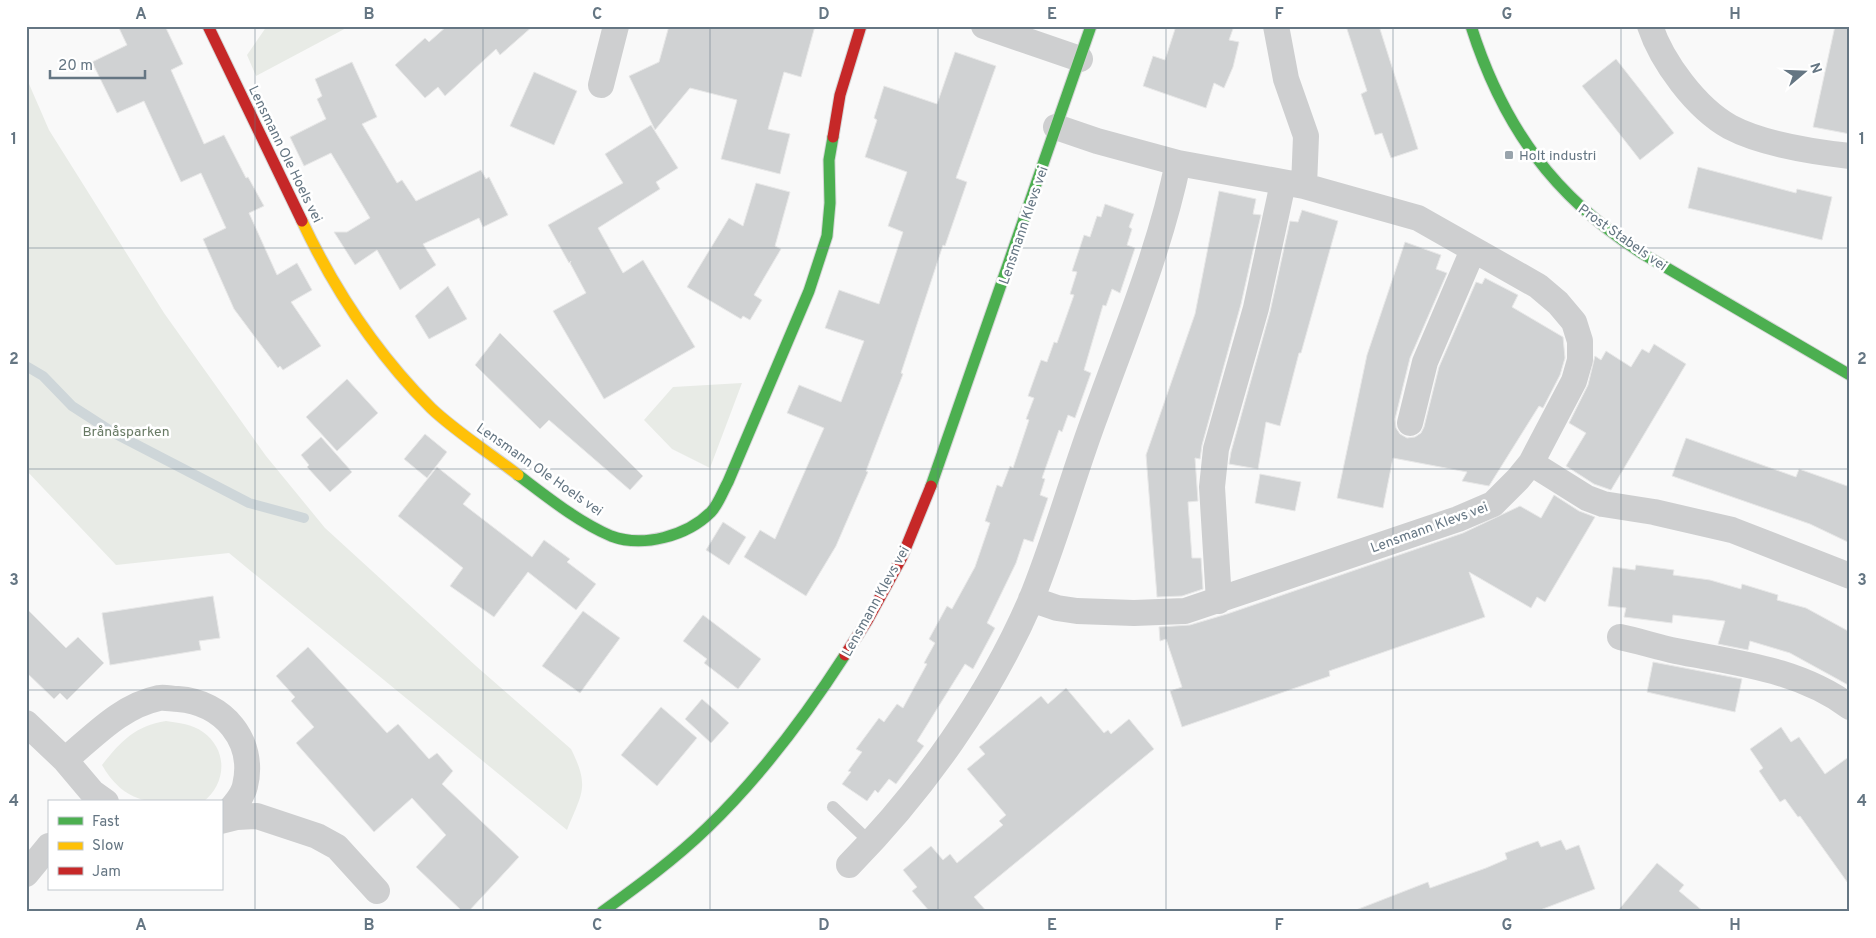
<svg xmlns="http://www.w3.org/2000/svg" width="1876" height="938" font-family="Overpass,sans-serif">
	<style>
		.green { fill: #e8ebe6 }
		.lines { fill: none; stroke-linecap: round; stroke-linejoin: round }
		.stream { stroke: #ced6d9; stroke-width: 10 }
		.building { fill: #d0d2d3; stroke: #e8e8e8 }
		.fast-casing { stroke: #d5d6d7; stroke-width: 13 }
		.slow-casing { stroke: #d5d6d7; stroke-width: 13 }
		.jam-casing { stroke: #d5d6d7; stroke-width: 13 }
		.lane { stroke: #cecfd0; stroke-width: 12 }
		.street { stroke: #cecfd0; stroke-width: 26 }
		.fast { stroke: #4caf50; stroke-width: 11 }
		.slow { stroke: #ffc107; stroke-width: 11 }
		.jam { stroke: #c62828; stroke-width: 11 }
		.grid { fill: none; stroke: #657683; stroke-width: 1; stroke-opacity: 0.55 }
		.poi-dot { fill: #99a4ac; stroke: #fff; stroke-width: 2 }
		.labels { text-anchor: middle; stroke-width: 5; stroke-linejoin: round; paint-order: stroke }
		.street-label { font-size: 14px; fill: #657683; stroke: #fff }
		.poi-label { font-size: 14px; fill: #657683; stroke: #fff; text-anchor: start }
		.park-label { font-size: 14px; fill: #687a64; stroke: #fff }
		.neatline { fill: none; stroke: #657683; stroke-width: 2 }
		.grid-label { font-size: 16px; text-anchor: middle; font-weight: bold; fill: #657683 }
	</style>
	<rect width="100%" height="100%" fill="#f9f9f9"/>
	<path class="green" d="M 267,26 L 350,26 L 256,76 L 247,55 Z
		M 26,77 L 49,130 L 164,313 L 266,456 L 325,528 L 476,666 L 571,749 C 590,787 582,793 567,830 L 229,553 L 116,565 L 26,470 Z
		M 742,383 L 710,468 L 672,449 L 644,420 L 673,387 Z
		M 166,721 C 179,723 192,724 203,732 C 228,750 227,783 203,802 C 159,802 128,810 102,765 C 121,741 135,726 166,721 Z"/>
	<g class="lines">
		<path class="stream" d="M 26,366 L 43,376 L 72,406 L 114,433 L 249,503 L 304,518"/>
	</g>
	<path class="building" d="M 118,26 L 165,26 L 183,64 L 171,70 L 204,144 L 224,135 L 246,178 L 248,177 L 264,206 L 249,213 L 277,275 L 297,263 L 312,290 L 291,302 L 321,346 L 283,370 L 280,366 L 278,368 L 234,309 L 203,239 L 226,228 L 201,173 L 181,182 L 144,101 L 117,113 L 92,62 L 127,45 Z
		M 447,26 L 533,26 L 500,55 L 496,49 L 445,96 L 438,87 L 425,98 L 395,65 L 425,38 L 429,42 Z
		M 669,26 L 815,26 L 801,77 L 784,72 L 768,129 L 790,134 L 780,174 L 721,159 L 737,100 L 690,88 L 655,130 L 629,76 L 659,62 Z
		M 1176,26 L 1234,26 L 1229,40 L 1239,42 L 1233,67 L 1224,88 L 1214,83 L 1206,108 L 1143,86 L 1153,56 L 1165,60 Z
		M 1346,26 L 1379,26 L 1418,149 L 1391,158 L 1382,133 L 1375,135 L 1361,94 L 1367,91 Z
		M 1835,26 L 1850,26 L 1850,134 L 1813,127 Z
		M 955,52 L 996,66 L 956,178 L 967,182 L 945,246 L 943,245 L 901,373 L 903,374 L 866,471 L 868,472 L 836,546 L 806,596 L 744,557 L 760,530 L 775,539 L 824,428 L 787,413 L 799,385 L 841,402 L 864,341 L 825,328 L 839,290 L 879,304 L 903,232 L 888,226 L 907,172 L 865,157 L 877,120 L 874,118 L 884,86 L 937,104 Z
		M 1616,59 L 1674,133 L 1640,160 L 1582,86 Z
		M 352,62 L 377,117 L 362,124 L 397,183 L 402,180 L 416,201 L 481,170 L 486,179 L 489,177 L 508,215 L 483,227 L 479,218 L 423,244 L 436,265 L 400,290 L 377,250 L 355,265 L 334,232 L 347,232 L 370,218 L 331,153 L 304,166 L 290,137 L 326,119 L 317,99 L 322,96 L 315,79 Z
		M 534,72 L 577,91 L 554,145 L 510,126 Z
		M 651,125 L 678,168 L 656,182 L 660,189 L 598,228 L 623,273 L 643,260 L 695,347 L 604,399 L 553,311 L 586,293 L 570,263 L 571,261 L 569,263 L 548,225 L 623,183 L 605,154 Z
		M 1698,167 L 1796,193 L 1797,189 L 1832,197 L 1822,240 L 1688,208 Z
		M 756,183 L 790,192 L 775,246 L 781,249 L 754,295 L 762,300 L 750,320 L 743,316 L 741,319 L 687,287 L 729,218 L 743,226 Z
		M 1219,191 L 1256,199 L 1253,214 L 1261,215 L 1241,304 L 1202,445 L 1200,459 L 1195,458 L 1198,501 L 1188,502 L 1192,558 L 1201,558 L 1203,589 L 1182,596 L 1157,597 L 1146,455 L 1195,314 Z
		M 1105,204 L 1134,214 L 1129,227 L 1132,229 L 1127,245 L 1135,248 L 1120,293 L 1112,289 L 1106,306 L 1103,305 L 1084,370 L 1091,373 L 1075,418 L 1068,415 L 1062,432 L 1059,430 L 1042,478 L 1045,479 L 1040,495 L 1048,498 L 1033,542 L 1024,539 L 1016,563 L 987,623 L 995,628 L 973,669 L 965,664 L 917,741 L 924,746 L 896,784 L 889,779 L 878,793 L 875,790 L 867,801 L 842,784 L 851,772 L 848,771 L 862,752 L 856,749 L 879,718 L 884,722 L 897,704 L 903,708 L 927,664 L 924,663 L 935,643 L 929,639 L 947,606 L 952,609 L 975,567 L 990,523 L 985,521 L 997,485 L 1002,487 L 1010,466 L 1013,468 L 1029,420 L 1026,419 L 1034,398 L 1028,396 L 1041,360 L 1047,362 L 1054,342 L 1057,343 L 1074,295 L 1070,294 L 1077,272 L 1072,271 L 1084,235 L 1090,237 L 1097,216 L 1101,217 Z
		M 1302,210 L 1338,221 L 1301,353 L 1299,353 L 1280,426 L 1266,422 L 1258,469 L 1229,464 L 1231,452 L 1270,312 L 1290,221 L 1298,222 Z
		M 1405,242 L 1441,255 L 1436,269 L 1447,273 L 1410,358 L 1395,419 L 1396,428 L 1400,434 L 1407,438 L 1415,437 L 1421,433 L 1424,427 L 1439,367 L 1476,282 L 1482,284 L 1485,278 L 1518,295 L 1512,307 L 1563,337 L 1565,358 L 1560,375 L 1543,408 L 1539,406 L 1489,486 L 1462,481 L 1467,472 L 1393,458 L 1383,508 L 1337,498 L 1367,355 Z
		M 448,286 L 467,319 L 429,339 L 415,316 Z
		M 500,333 L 643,476 L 630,490 L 549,420 L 540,429 L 475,365 Z
		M 1654,344 L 1686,364 L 1611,490 L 1594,484 L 1566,466 L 1586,433 L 1569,423 L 1588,385 L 1595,356 L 1601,360 L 1606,351 L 1631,367 L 1642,349 L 1649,353 Z
		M 347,379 L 378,413 L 337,451 L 306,417 Z
		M 425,434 L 447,452 L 427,478 L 404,459 Z
		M 321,437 L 352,472 L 330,492 L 307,467 L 309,465 L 301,455 Z
		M 1686,438 L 1796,477 L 1799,469 L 1850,487 L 1850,543 L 1810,524 L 1672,476 Z
		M 437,467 L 471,494 L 463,504 L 532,557 L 544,540 L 570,559 L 567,562 L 596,584 L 576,610 L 528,572 L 494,617 L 450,586 L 463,568 L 398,516 Z
		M 1260,474 L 1301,482 L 1295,511 L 1255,503 Z
		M 1554,495 L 1579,511 L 1595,517 L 1545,602 L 1537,597 L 1531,608 L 1469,572 L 1485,617 L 1329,671 L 1330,676 L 1182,727 L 1170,691 L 1182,687 L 1166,639 L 1160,641 L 1159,627 L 1190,625 L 1227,614 L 1463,533 L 1520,506 L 1541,518 Z
		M 723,522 L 746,537 L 729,565 L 706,550 Z
		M 1636,565 L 1674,570 L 1673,575 L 1710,580 L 1741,589 L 1742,584 L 1778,595 L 1777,600 L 1806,608 L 1850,632 L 1850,686 L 1790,653 L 1750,641 L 1748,650 L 1718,644 L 1725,621 L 1673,615 L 1672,623 L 1624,617 L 1626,608 L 1608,606 L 1613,567 L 1635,570 Z
		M 213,596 L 220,638 L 199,641 L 201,650 L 110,665 L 102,613 Z
		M 26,608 L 66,648 L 78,637 L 104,663 L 67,700 L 60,693 L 54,699 L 26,672 Z
		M 583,611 L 620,638 L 580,693 L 542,666 Z
		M 703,615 L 761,659 L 738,689 L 704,663 L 707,659 L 683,641 Z
		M 308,647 L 387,733 L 398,724 L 429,759 L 437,753 L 453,771 L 442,784 L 519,857 L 468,912 L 463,912 L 416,867 L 446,835 L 412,798 L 374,832 L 296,743 L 314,727 L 291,701 L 295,697 L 276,676 Z
		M 1653,662 L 1742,679 L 1735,712 L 1647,692 Z
		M 1066,688 L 1104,733 L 1108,730 L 1111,734 L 1129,719 L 1154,749 L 974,897 L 987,912 L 930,912 L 912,891 L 917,887 L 903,870 L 931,846 L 943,860 L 950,854 L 957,863 L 1003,825 L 999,821 L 1006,815 L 967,769 L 985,754 L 979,747 L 1041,696 L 1048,704 Z
		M 702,699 L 729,723 L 711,743 L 685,719 Z
		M 661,707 L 697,738 L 657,786 L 621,755 Z
		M 1781,727 L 1791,742 L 1799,737 L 1825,774 L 1850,756 L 1850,886 L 1800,816 L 1798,817 L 1785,799 L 1780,802 L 1759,771 L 1763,768 L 1750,749 Z
		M 1561,840 L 1566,850 L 1579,845 L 1595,889 L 1535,912 L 1356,912 L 1356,910 L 1428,882 L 1430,888 L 1486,868 L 1507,859 L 1505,853 L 1538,841 L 1541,847 Z
		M 1657,863 L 1684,885 L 1679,891 L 1704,912 L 1617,912 Z"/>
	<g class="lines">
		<defs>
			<path id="fast" d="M 1471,26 C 1503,127 1554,197 1643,254 L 1850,375
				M 518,475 C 546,496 578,522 611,536 C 643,548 687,536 711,512 C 718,505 723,491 728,482 L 809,291 L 827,236 L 830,203 L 829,160 L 833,137
				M 931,486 L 1091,26
				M 602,912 C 638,886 675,859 707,828 C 760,777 805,717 845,655"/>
			<path id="slow" d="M 302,221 C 335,291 376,353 431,408 C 455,431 491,454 518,475"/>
			<path id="jam" d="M 208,26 L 302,221
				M 833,137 L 840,95 L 861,26
				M 845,655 L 867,621 L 902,557 L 931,486"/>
		</defs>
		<use href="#fast" class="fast-casing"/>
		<use href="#slow" class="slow-casing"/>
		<use href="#jam" class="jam-casing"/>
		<path class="lane" d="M 833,807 L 871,843"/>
		<path class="street" d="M 984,26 L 1080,59
			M 1276,26 L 1286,79 L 1306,136 L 1304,186
			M 1650,26 C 1662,62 1696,108 1730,127 C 1762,144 1814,152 1850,156
			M 601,85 L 616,26
			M 1410,423 L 1425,362 L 1473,250
			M 1531,463 L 1587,498 L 1603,504 L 1654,512 L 1732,530 L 1850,576
			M 1031,599 L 1057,608 L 1077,611 L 1134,613 L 1185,611 L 1458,519 L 1493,504 L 1518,479 L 1531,463 L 1574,381 L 1580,360 L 1580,341 L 1574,322 L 1558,303 L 1538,286 L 1418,218 L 1304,186 L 1178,163 L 1097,141 L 1056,127
			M 1219,601 L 1212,487 L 1216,449 L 1256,308 L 1283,183
			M 1620,637 C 1639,641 1657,647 1676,651 C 1736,663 1799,669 1850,707
			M 26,723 L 65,760 L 92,792 L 106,802
			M 65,760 C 94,736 121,706 159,698 C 165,697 172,699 178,699 C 223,702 256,741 245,786 C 242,799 230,810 221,819
			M 221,821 L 237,817 L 257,816 L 317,836 L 337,847 L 377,891
			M 849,865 C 923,790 989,697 1031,600 C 1056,539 1073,475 1096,414 C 1126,331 1160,249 1178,163
			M 26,874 L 49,846"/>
		<use href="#fast" class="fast"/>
		<use href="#slow" class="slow"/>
		<use href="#jam" class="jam"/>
	</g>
	<path class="grid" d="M 255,26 L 255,912M 483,26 L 483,912M 710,26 L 710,912M 938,26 L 938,912M 1166,26 L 1166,912M 1393,26 L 1393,912M 1621,26 L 1621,912M 26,248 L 1850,248M 26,469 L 1850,469M 26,690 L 1850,690"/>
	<rect class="poi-dot" x="1504" y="150" width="10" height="10" rx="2.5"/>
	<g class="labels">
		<g class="street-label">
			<text transform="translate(286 154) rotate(64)" y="5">Lensmann Ole Hoels vei</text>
			<text transform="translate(1023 225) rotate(-71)" y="5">Lensmann Klevs vei</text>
			<text transform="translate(1623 237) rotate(35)" y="5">Prost Stabels vei</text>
			<text transform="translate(540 469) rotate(35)" y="5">Lensmann Ole Hoels vei</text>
			<text transform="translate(1429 527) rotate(-20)" y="5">Lensmann Klevs vei</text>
			<text transform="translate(875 601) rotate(-61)" y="5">Lensmann Klevs vei</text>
		</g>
		<g class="poi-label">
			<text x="1519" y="160">Holt industri</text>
		</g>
		<g class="park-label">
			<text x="126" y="436">Brånåsparken</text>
		</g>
	</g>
	<rect width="1876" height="938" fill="none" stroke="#ffffff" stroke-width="55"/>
	<rect x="48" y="800" width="175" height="90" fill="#ffffff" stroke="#c1c8cd"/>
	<rect x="58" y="817" width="25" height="8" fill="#4caf50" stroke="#c1c8cd"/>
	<text x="92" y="826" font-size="15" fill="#657683">Fast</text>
	<rect x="58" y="842" width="25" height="8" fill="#ffc107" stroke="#c1c8cd"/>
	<text x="92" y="850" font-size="15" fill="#657683">Slow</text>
	<rect x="58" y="867" width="25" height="8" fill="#c62828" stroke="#c1c8cd"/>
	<text x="92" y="876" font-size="15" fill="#657683">Jam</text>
	<g transform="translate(1804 72) rotate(71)" stroke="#ffffff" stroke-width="4" paint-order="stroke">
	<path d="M0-4L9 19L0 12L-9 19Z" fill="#657683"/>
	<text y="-8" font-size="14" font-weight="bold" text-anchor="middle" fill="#657683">N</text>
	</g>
	<path d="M50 70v8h95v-8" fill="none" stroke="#657683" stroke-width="2.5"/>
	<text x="58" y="70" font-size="15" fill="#657683" stroke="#ffffff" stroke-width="4" paint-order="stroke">20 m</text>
	<rect x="28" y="28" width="1820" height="882" class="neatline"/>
	<g class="grid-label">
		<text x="141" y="19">A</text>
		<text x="369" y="19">B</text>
		<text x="597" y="19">C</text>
		<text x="824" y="19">D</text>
		<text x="1052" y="19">E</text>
		<text x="1279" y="19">F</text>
		<text x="1507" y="19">G</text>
		<text x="1735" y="19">H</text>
		<text x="14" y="144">1</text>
		<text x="1862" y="144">1</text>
		<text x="14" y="364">2</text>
		<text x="1862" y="364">2</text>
		<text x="14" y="585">3</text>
		<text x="1862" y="585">3</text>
		<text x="14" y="806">4</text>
		<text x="1862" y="806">4</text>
		<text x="141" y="930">A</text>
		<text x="369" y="930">B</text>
		<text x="597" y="930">C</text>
		<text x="824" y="930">D</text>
		<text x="1052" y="930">E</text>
		<text x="1279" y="930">F</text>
		<text x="1507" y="930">G</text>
		<text x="1735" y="930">H</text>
	</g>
</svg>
